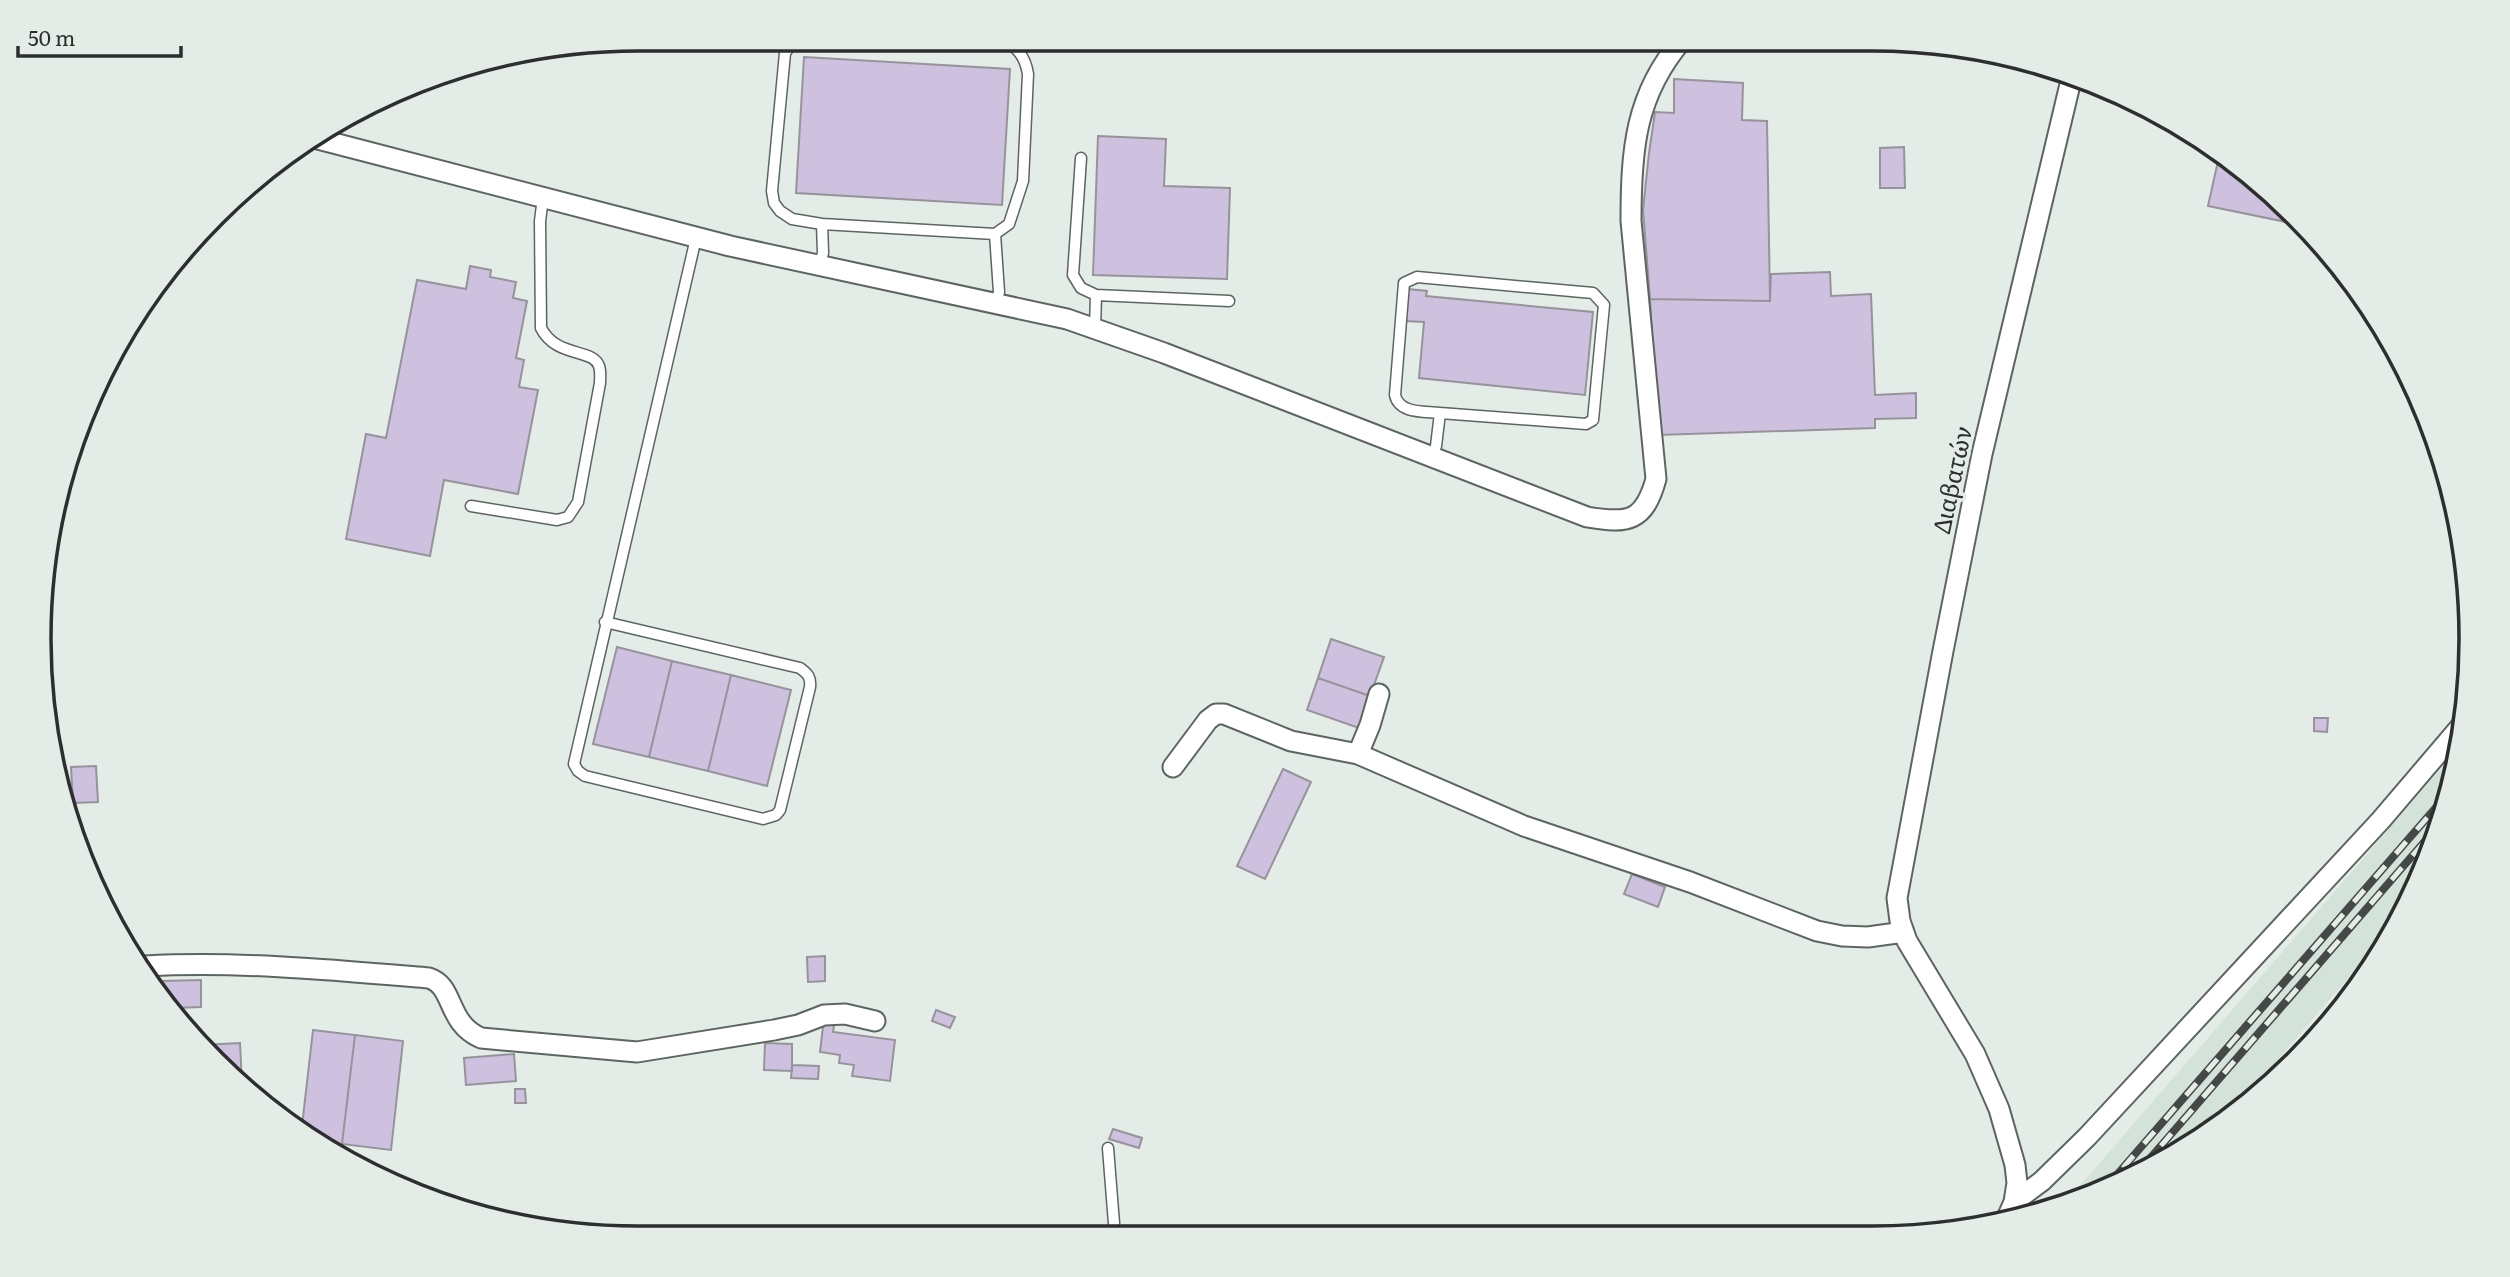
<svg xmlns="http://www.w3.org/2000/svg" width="2510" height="1277" font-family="Literata,serif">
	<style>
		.built { fill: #d3e3da }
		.building { fill: #cdc1df; stroke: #96939a; stroke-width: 2 }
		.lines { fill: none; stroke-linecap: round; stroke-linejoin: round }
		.service-casing { stroke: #5d6561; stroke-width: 13 }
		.minor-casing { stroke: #5d6561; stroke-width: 23 }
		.service { stroke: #fff; stroke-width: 10 }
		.minor { stroke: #fff; stroke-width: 19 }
		.rail-casing { stroke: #444846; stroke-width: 8 }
		.rail { stroke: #e3ece7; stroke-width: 5; stroke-dasharray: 16; stroke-linecap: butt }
		.labels { text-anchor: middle; stroke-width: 7; stroke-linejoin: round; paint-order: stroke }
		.street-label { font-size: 24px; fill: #2c2f2d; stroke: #e3ece7 }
		.rim { fill: none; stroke: #2c2f2d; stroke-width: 3.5 }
	</style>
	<rect width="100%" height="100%" fill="#e3ece7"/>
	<path class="built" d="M 2459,748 L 2451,793 L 2410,903 L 2401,917 L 2224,1122 L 2101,1193 L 2065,1203 Z"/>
	<path class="building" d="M 804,57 L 1010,69 L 1002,205 L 796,193 Z
		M 1674,79 L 1743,83 L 1742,120 L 1767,121 L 1770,301 L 1650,299 L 1643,210 L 1649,153 L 1655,112 L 1674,113 Z
		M 1098,136 L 1166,139 L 1164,186 L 1230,188 L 1227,279 L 1093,275 Z
		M 1904,147 L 1905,188 L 1880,188 L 1880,148 Z
		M 2220,152 L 2236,162 L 2292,215 L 2291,223 L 2208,206 Z
		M 470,266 L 491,270 L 490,277 L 516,282 L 513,298 L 527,301 L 516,358 L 524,360 L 519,387 L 538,390 L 518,494 L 444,480 L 430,556 L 346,539 L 366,434 L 386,438 L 417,280 L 466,289 Z
		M 1830,272 L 1831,296 L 1871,294 L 1875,395 L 1916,393 L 1916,418 L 1875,419 L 1875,428 L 1658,435 L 1650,299 L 1770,301 L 1771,274 Z
		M 1408,289 L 1427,291 L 1426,296 L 1593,312 L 1585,395 L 1419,378 L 1424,322 L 1405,321 Z
		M 1331,639 L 1384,657 L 1370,696 L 1318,678 Z
		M 617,647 L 672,661 L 649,757 L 593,744 Z
		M 672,661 L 731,675 L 708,771 L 649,757 Z
		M 731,675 L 791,690 L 767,786 L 708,771 Z
		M 1318,678 L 1370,696 L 1359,728 L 1307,710 Z
		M 2314,718 L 2328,718 L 2327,732 L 2314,731 Z
		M 96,766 L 98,802 L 73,803 L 71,767 Z
		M 1283,769 L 1311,782 L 1265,879 L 1237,866 Z
		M 1632,874 L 1665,887 L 1658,907 L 1624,894 Z
		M 825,956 L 825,981 L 808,982 L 807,957 Z
		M 201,980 L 201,1007 L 175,1008 L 163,991 L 162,981 Z
		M 936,1010 L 955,1017 L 950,1028 L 932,1021 Z
		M 824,1018 L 835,1019 L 833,1032 L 895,1040 L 890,1081 L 852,1076 L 854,1065 L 839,1063 L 840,1055 L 820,1052 Z
		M 313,1030 L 355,1035 L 342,1144 L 326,1143 L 302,1126 Z
		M 355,1035 L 403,1041 L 391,1150 L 342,1144 Z
		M 240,1043 L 242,1083 L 215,1063 L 202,1045 Z
		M 765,1043 L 792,1044 L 792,1071 L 764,1070 Z
		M 514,1054 L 516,1081 L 466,1085 L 464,1058 Z
		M 792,1065 L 819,1066 L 818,1079 L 791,1078 Z
		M 515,1089 L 525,1089 L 526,1103 L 515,1103 Z
		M 1113,1129 L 1142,1138 L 1139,1148 L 1109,1139 Z"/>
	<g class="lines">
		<defs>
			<path id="service" d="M 795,39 L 785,53 L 772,191 L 774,203 L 780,211 L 792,219 L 822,224 L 995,234 L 1009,224 L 1023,181 L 1028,74 C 1025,56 1017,46 1000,39
				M 1081,158 L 1073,275 L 1081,288 L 1096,295 L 1095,329
				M 995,234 L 999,292 L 996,304
				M 819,266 L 823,253 L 822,224
				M 1096,295 L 1229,301
				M 1432,458 L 1436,446 L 1440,413 C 1424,411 1399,414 1395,395 L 1404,283 L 1417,277 L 1593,293 L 1604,305 L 1593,420 L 1586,424 L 1440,413
				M 471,506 L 557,520 L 568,517 L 578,502 L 600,383 C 600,378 601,371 599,366 C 593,348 556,358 541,328 L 540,221 L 543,198
				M 605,622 L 800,668 C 808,674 811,677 810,687 L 780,810 L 776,815 L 763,819 L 585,776 L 578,771 L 574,764 L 696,238
				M 1108,1148 L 1115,1236"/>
			<path id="minor" d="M 318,139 L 730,246 L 1067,319 L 1164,353 L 1587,517 C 1628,524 1644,522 1656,479 L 1631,221 C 1631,150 1635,95 1682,40
				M 1358,754 L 1370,725 L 1379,694
				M 1173,767 L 1208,720 L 1216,714 L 1224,714 L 1291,741 L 1358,754 L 1524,826 L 1690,882 L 1817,931 L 1842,936 L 1868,937 L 1904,932
				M 145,966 C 240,961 335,970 429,978 C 455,986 446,1023 481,1038 L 637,1052 L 774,1030 L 798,1025 L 824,1015 L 845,1014 L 875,1021
				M 2014,1202 L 2042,1181 L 2087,1137 L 2381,820 L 2462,725
				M 2007,1218 L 2014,1202 L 2017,1183 L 2015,1165 L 1999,1109 L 1975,1054 L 1907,941 L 1900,921 L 1897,898 L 1943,651 L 1982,454 L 2072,76"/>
		</defs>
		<use href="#service" class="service-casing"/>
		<use href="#minor" class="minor-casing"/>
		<use href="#service" class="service"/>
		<use href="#minor" class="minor"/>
		<defs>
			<path id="rail" d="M 2140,1170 L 2439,825
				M 2102,1192 L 2452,789"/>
		</defs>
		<use href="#rail" class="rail-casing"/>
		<use href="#rail" class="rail"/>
	</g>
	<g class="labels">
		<g class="street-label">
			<text transform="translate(1953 480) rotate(-78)" y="8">Διαβατών</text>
		</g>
	</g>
	<path d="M0 0H2510V1277H0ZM638 51H1872A587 587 0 0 1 2459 638V639A587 587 0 0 1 1872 1226H638A587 587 0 0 1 51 639V638A587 587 0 0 1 638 51Z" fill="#e3ece7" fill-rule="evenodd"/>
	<path class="rim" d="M638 51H1872A587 587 0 0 1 2459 638V639A587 587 0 0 1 1872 1226H638A587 587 0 0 1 51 639V638A587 587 0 0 1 638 51Z"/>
	<path d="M18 46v10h163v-10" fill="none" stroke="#2c2f2d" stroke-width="3.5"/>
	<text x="28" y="46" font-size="21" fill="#2c2f2d" stroke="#e3ece7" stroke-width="5" paint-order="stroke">50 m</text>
</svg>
